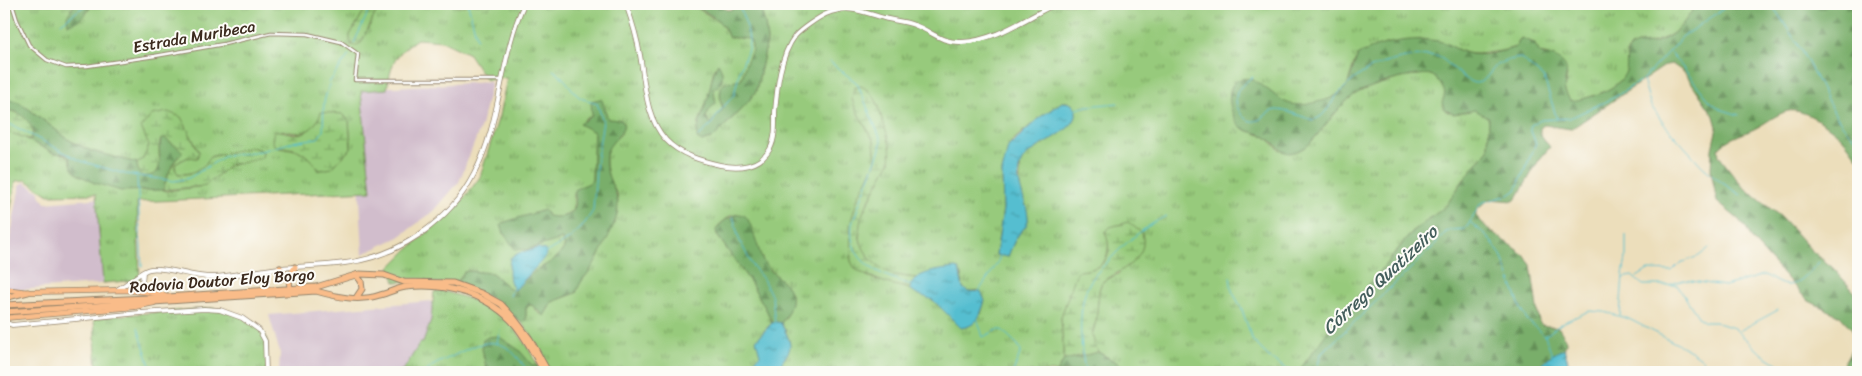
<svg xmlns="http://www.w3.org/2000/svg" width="1862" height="376" font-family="Sriracha,sans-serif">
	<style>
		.industrial { fill: #d1bdcc }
		.grass { fill: url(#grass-tufts); stroke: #697a4c; fill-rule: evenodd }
		.forest { fill: url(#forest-firs); stroke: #5a6c44 }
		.wetland { fill: url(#wetland-marsh); stroke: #697a4c }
		.water { fill: url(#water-ripples); stroke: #487477 }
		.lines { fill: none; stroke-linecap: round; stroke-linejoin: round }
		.stream { stroke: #54bed0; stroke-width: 1 }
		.minor-casing { stroke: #94846c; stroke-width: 4.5 }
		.tertiary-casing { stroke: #94846c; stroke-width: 5.5 }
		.primary-casing { stroke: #94846c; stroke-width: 6 }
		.motorway-casing { stroke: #94846c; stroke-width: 7 }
		.minor { stroke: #fff; stroke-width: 2.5 }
		.tertiary { stroke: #fff; stroke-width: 4 }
		.primary { stroke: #f9bc89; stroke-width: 4.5 }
		.motorway { stroke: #f9bc89; stroke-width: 5 }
		.labels { text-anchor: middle; stroke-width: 4; stroke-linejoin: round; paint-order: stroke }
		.street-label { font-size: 16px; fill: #3b2a1e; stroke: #fdfcf7 }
		.water-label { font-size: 18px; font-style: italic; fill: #445e5c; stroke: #fdfcf7 }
	</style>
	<defs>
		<pattern id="grass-tufts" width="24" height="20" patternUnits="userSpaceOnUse" patternTransform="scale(1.25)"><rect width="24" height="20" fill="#97ca7b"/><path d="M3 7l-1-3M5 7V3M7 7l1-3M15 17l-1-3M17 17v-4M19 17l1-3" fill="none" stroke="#7ca464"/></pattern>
		<pattern id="forest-firs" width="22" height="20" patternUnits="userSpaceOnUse" patternTransform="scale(1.25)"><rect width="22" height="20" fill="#79ae6b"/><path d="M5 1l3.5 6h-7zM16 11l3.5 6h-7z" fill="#648e57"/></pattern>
		<pattern id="wetland-marsh" width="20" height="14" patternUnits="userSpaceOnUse" patternTransform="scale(1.25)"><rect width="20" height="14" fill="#97ca7b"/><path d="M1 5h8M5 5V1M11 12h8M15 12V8" fill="none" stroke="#7ca464"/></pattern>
		<pattern id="water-ripples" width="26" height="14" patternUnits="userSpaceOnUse" patternTransform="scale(1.25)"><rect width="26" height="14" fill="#54bed0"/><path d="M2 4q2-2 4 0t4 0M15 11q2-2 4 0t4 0" fill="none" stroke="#479ba8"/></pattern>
	</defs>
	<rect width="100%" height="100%" fill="#fdfcf7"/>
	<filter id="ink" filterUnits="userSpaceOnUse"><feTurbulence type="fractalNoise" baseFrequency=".02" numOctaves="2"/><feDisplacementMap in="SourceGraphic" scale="10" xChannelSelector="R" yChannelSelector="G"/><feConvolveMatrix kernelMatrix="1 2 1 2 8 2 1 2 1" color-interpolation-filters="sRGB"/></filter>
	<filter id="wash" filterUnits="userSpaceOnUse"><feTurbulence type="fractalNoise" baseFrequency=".0096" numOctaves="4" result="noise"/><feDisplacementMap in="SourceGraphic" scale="20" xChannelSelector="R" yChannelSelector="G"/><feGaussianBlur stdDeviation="1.12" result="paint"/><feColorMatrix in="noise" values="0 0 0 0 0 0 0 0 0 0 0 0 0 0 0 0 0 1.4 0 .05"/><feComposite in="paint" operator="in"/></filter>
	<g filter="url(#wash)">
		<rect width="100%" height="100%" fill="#ecdebb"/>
		<path class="industrial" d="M 491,82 L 481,126 L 459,182 L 434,211 L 399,237 L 363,254 L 354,89 Z
			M 25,182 L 38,191 L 45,203 L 103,198 L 109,283 L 4,291 L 4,272 L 20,185 Z
			M 431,301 L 462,341 L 431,372 L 279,372 L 280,353 L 269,315 Z"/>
		<path class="grass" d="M 4,4 L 75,4 L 70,10 L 85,15 L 93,4 L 368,4 L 350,35 L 351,45 L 361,43 L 380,4 L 453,4 C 458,8 463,6 469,4 L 690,4 L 720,22 L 728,35 L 749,39 L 752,44 L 752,54 L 747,61 L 743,75 L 740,80 L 720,92 L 723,109 L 710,125 L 706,117 L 709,110 L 716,103 L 713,88 L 718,63 L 713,73 L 708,98 L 698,125 L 709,140 L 713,138 L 747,103 L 756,91 L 767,41 L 765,23 L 759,4 L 1697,4 C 1683,24 1678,35 1653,42 C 1641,46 1637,42 1627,51 C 1627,57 1628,63 1627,68 C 1623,90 1588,98 1570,102 L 1564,89 L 1567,75 L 1550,55 L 1540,53 L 1534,43 L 1521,38 L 1516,47 L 1501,51 L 1476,54 L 1466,53 L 1440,42 L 1422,39 L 1376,47 L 1355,60 L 1347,86 L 1340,93 L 1330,99 L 1309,106 L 1293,105 L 1283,102 L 1257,82 L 1237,80 L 1231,89 L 1246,130 L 1266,137 L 1280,150 L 1306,147 C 1323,131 1335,109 1354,95 C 1364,87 1419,71 1431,75 C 1438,78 1443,86 1445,93 C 1437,124 1459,108 1475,110 C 1480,111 1485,115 1489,118 L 1488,150 L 1462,182 L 1446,206 L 1412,232 L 1298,372 L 1129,372 L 1123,366 L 1098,352 L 1094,343 L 1092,335 L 1096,321 L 1099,290 L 1102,282 L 1120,273 L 1108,240 C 1110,263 1099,270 1078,271 L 1061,317 L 1064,360 L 1057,372 L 779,372 C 779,362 786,359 789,350 C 792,342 785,330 781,323 L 786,317 L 791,297 L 788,288 L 764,263 L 755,242 L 738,214 L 730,216 L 718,226 L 717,235 L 751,283 L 767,311 L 772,323 C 760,334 754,339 761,355 L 755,368 L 760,372 L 551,372 L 530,333 L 521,323 L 526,317 L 526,309 L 529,305 L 532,305 L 540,314 L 545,314 L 552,302 L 576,293 L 580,282 L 588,273 L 616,216 L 618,201 L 617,194 L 609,180 L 606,165 L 606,154 L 608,145 L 621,134 L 624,124 L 621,120 L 610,120 L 593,111 L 592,116 L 584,119 L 594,132 L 592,180 C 588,186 579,187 574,193 L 574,208 C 568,217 558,219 547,216 L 547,213 L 504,234 L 514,246 L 541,244 L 562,239 L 565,246 L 561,253 L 552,263 L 543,266 L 519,287 L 511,290 L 492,273 L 468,271 L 464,272 L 456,284 L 411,281 L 395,282 L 390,267 L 407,250 L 459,205 L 480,177 L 499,116 L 507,78 L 486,80 L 469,54 L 442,41 L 417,39 C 395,54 392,62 387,89 L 361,91 L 371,191 L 137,202 L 140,280 L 103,283 L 96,194 L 49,195 L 26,180 L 16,181 L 4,244 L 4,132 C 22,133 35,145 52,152 C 58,154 64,152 70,158 L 70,161 L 145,191 L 159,189 L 167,191 L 205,186 L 230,165 L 262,158 L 261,150 L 251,147 L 210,157 C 203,170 194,174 178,174 L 176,172 L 175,164 L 188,157 L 197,158 L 199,152 L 185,124 L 149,146 L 143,159 L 137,163 L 91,151 L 69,140 L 25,106 L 16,101 L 4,100 ZM 877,102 L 889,147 L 890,161 L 862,214 L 859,226 L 861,246 L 870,259 L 883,271 L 900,276 L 916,278 L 944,270 L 961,274 L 963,288 L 968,292 L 978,290 C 986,299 984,303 981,314 L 953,320 C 945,312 937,301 927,297 C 921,294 915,291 909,289 C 890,281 862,282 851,261 L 870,173 L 876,162 L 874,141 L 855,108 ZM 1062,102 L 1068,102 L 1073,105 L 1060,134 L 1029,153 L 1021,161 L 1020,170 L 1020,189 L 1028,220 L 1025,227 L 1018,235 L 1013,244 L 996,255 L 1003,209 L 1002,172 L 1011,142 L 1039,118 ZM 341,114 L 349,121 L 351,148 L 332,168 L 319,170 C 308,154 298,148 279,148 L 282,130 C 299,135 310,134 320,118 Z
			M 442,291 C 465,297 490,304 508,321 C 520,333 530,351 538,366 L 532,365 L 526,359 L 486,366 L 487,372 L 398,372 L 404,369 L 420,343 L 423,343 L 431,320 L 434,292 Z
			M 212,308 C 231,313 262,318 267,341 C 269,350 267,362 267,372 L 97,372 L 94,319 L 111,316 Z"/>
		<path class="forest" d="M 75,4 L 93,4 C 85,13 82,22 68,24 L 67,16 Z
			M 690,4 L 718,4 L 727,10 L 733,9 L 736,4 L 759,4 L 765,23 L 767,41 L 756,91 L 747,103 L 713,138 L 702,142 L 697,139 C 697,124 704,111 708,97 C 711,85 712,74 718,63 C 723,70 724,79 719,86 L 713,88 L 716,103 L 709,110 L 706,117 L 710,124 L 723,109 L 720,100 L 721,87 L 725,83 L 741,80 C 744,74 744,69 746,63 C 749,55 756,49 749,39 L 728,37 C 724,19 705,12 690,4 Z
			M 1697,4 L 1858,4 L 1858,159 C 1853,152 1848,144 1842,138 C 1831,127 1804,108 1788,111 C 1776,114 1765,124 1754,129 C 1742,135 1726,138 1718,149 L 1719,156 L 1742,186 L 1781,217 L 1812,251 L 1833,268 L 1858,296 L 1858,372 L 1839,372 L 1852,348 L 1854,338 L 1852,329 L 1840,316 L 1807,300 L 1753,241 L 1747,229 L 1738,219 L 1717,202 L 1711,170 L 1712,149 L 1717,127 L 1714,116 L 1685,73 L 1672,64 L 1666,65 L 1571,129 L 1544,125 L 1540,128 L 1540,135 L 1550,147 L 1539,160 L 1517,198 L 1514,201 L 1489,199 L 1476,211 L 1476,216 L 1488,229 L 1524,255 L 1531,265 L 1539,322 L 1542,325 L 1559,328 C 1561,332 1566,338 1566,343 C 1565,349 1546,362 1541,366 L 1543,372 L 1298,372 L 1334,323 L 1383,268 L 1412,232 L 1446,206 L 1462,182 L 1488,150 L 1489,118 L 1475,110 L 1454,114 L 1445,110 L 1442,103 L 1445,93 C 1442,86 1438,78 1431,75 C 1419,71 1364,87 1354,95 C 1335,109 1323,131 1306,147 C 1282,160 1284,149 1266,137 C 1259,132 1248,133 1241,127 C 1227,114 1221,73 1251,79 C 1282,95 1281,113 1321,101 C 1331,99 1342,94 1347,85 C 1352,76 1353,65 1358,55 C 1380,42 1413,37 1438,41 C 1448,43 1457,50 1466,53 C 1482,57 1501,52 1516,47 L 1521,38 L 1534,43 L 1540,53 C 1546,56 1553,55 1558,59 C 1574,69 1562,79 1565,91 C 1566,94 1569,98 1571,101 C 1589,98 1619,91 1626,71 C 1628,64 1624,54 1630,48 C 1635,42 1644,45 1652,43 C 1677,37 1683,23 1697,4 Z
			M 600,99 L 602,100 L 608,119 L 621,120 L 624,124 C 622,138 608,141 606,156 C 603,182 624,191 616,218 C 612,231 596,263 588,273 C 582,280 579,285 576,293 L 552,302 L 544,316 L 532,305 L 529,305 L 526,309 L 526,320 L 521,323 L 491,299 L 456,284 L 464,272 L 468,271 L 492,273 L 511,290 C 520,286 525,279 533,273 C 545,264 558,261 565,246 L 562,239 L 526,250 L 515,249 L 504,234 L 501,225 L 502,223 L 544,210 L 548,216 C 557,218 572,218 575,206 C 576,200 574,195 575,190 C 580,185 588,186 592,180 L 594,132 L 579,124 L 592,116 L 591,101 Z
			M 4,100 L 16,101 L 25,106 L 69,140 L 91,151 L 137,163 L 138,171 L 160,157 L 159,150 L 161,139 L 165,138 C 171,144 177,145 183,152 C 171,162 168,176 163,190 L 121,191 L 95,183 L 77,174 L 72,168 L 70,158 L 66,154 L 54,153 L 28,140 L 31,139 C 27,123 25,109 4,111 Z
			M 738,214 C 740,214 743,215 745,216 C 750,218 759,251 762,259 C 768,273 787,280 791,294 C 793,303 787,316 781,323 L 772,323 L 767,311 L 751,283 L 717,235 L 716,230 C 721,222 729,217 738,214 Z
			M 498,336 L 519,350 L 532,365 L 538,366 L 541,372 L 487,372 L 482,348 L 483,340 L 488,337 Z
			M 1098,352 L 1123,366 L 1129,372 L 1057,372 L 1064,360 Z"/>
		<path class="wetland" d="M 368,4 L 380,4 L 361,43 L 354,46 L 350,42 L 350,35 Z
			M 861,86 C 874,92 878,103 881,116 C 885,129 893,147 890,161 C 889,165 885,170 883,174 C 871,199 847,227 867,254 C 879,272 895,276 916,278 L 911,284 L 910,289 L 886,283 L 866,275 L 855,269 L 851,261 L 850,224 L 858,197 L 876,162 L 874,141 L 855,108 L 852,99 L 854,88 Z
			M 4,111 C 17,109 30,119 33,132 L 31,139 C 23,139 14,132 4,132 Z
			M 168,112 L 181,117 L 199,152 L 197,158 L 188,157 L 175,164 L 175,169 L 178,174 C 194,175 203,170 210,157 L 251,147 L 263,151 L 262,158 L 230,165 L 205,186 L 163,190 C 168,176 171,163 183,152 C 177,145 171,144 165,138 L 161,139 C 154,154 170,177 142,176 L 138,171 L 137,163 L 143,159 L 149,146 L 141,127 L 152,115 Z
			M 321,112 L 342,114 L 349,121 L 351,148 L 332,168 L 319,170 C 313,162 304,151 294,149 C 287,147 280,149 274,145 L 272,139 L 274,131 C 282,130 287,133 294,134 C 308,135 318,123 321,112 Z
			M 1128,222 L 1142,233 C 1150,259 1119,271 1102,282 L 1099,290 L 1096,321 L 1092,335 L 1098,352 L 1064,360 L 1061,317 L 1075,277 L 1078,271 C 1104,270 1115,257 1105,232 L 1110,227 Z"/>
		<path class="water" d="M 1062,102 C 1068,102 1072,103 1075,108 C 1085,130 1031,145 1022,161 C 1011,180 1030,205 1028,221 C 1027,226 1023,229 1020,233 C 1014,240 1011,249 1008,257 L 996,255 L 1003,209 L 1002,172 L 1008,147 L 1039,118 Z
			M 538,248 L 545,250 L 546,256 L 515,290 C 507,282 509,268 510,258 L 519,253 Z
			M 956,268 L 959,269 L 963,288 L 968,292 L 981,291 L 985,301 C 980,315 978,326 961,328 L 933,300 L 917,294 L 910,289 C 913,271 941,270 956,268 Z
			M 777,322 L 781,323 C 784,330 790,338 790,346 C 790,355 779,361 779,372 L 760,372 L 752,363 L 760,355 L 756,340 L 772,323 Z
			M 1564,348 L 1571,372 L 1543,372 L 1541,366 L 1550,356 Z"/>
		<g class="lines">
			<path class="stream" d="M 206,4 L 208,9
				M 468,4 L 477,39
				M 1771,4 C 1788,28 1804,54 1817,80 C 1830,104 1836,123 1858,140
				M 61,23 L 87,4
				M 354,43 L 372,4
				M 1670,52 L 1710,101 L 1720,109 L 1739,115
				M 830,62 L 857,83 L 881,140 L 880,149 L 852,224 C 847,264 881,275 912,285
				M 1253,76 C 1248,81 1239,86 1237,93 C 1233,104 1242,123 1255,121 C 1263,120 1267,111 1276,110 C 1287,110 1302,117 1313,120 C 1326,117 1331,102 1339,93 C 1349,83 1363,71 1376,66 C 1388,61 1427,52 1439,57 C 1449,62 1466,83 1476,83 C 1486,83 1491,68 1499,64 C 1505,60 1514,59 1521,58 L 1544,78 L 1557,119
				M 1643,80 L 1651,106 L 1664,124 L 1702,166 L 1721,182 L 1741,195
				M 1074,110 L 1087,106 L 1118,103
				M 4,121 L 81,161 L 125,174 L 174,181 L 189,178 L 225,156 L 261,151 L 293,142 L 318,138 L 323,131 L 324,102 L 330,81 L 349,55
				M 698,137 L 710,126 L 720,111 L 734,95 L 740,70 L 748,49 L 749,41 L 747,27 L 741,11 L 736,4
				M 137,177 L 142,267
				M 733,216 L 739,239 L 752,265 L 763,279 L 772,297 L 775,323
				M 1471,223 L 1487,236 L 1501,255 L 1521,309 L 1528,321 L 1545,336 L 1552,355
				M 545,253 L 569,239 L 582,227 L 593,211 L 597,158 L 603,121 L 597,103 C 591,100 584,101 578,96 C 569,87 566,78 553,70
				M 1230,277 L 1232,291 L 1241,307 L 1253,341 L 1270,358 L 1291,372
				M 1637,277 L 1648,270 L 1672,271 L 1680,263 L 1699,256 L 1709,248
				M 1623,278 L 1632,276 L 1643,285 L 1677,285 L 1699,318 L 1705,322 L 1715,322 L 1734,328 L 1762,354 L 1791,372
				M 1671,284 L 1684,280 L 1725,286 L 1764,275 C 1770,277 1774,281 1779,283 C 1796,291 1808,273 1819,262
				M 979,291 L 997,264 L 1000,256
				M 510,296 L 513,288
				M 1620,315 L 1623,275 L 1626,258 L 1626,235
				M 977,318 L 983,337 L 997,330 L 1002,330 L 1018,345 L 1021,351 L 1013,372
				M 138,328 L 152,372
				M 1739,331 L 1778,310
				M 1545,336 L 1562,323 L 1589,311 L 1604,312 L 1629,319 L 1691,351 L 1701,358 L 1710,372
				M 497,343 L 500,330
				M 1085,370 C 1080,344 1077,305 1090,282 C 1097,271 1108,262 1116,253 C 1131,238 1148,225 1166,216
				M 426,372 C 434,363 443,361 453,356 C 489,337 505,335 528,372
				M 1079,372 L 1085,370 L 1096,372
				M 1316,372 L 1321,354 L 1326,349 L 1431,249 L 1446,232 L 1452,230 L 1464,229 L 1467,227 L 1481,203 L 1509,195 L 1516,190 L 1536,143 L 1530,129 L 1531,125 L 1541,120 L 1570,118 L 1615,97 L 1643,79 L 1683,36 L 1722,10 L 1726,4"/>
		</g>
	</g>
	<g filter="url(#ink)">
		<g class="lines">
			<defs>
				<path id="minor" d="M 12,4 L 17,20 L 29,45 L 47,60 L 66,67 L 87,66 L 155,56 L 224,44 L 271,33 L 307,34 L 341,42 L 358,54 L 355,80 L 502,80"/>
				<path id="tertiary" d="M 626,4 C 632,21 637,37 640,55 C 645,83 645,117 666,140 C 680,155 702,161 720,165 C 739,169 760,167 770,149 C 776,138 775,123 775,112 C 777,88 780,56 795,36 C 800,30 819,17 826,14 C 849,4 862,12 884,18 C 894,21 904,21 914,25 C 932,31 940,43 962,42 C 998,40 1025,18 1056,4
					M 143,272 L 142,283 L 146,292
					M 118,289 C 129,284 141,270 150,269 C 166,266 194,278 213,277 C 236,276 258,270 281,268 C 302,266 324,266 345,263 C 398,257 450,221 474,174 C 502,121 499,58 524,4
					M 4,322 L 12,325 L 140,313 L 204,309 L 220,310 L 242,318 L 259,330 L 265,341 L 266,372"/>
				<path id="primary" d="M 4,289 L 28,292 L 126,290 L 154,293 L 165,296
					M 4,318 L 134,307 L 154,303"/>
				<path id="motorway" d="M 280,268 L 289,278 L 290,290
					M 289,278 L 295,267
					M 4,298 L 28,292
					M 356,298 L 362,289 L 361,281 L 356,275
					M 4,305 L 167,297 L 316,287 L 359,274 L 384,275 L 404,282 L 453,283 L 481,293 L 501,304 L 513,317 L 530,339 L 548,372
					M 4,312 L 316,291 C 337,297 359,302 380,295 C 389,293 397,288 406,287 C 446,282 490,295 516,326 C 527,340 536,357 544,372"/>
			</defs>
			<use href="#minor" class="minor-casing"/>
			<use href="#tertiary" class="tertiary-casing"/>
			<use href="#primary" class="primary-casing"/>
			<use href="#motorway" class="motorway-casing"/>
			<use href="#minor" class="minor"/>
			<use href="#tertiary" class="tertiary"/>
			<use href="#primary" class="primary"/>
			<use href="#motorway" class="motorway"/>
		</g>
	</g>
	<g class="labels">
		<g class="street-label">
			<text transform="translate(194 36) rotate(-10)" y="6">Estrada Muribeca</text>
			<text transform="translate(222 280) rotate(-4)" y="6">Rodovia Doutor Eloy Borgo</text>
		</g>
		<g class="water-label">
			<text transform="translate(1380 280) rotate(-43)" y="6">Córrego Quatizeiro</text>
		</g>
	</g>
	<rect width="1862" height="376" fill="none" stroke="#fdfcf7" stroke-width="20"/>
</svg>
